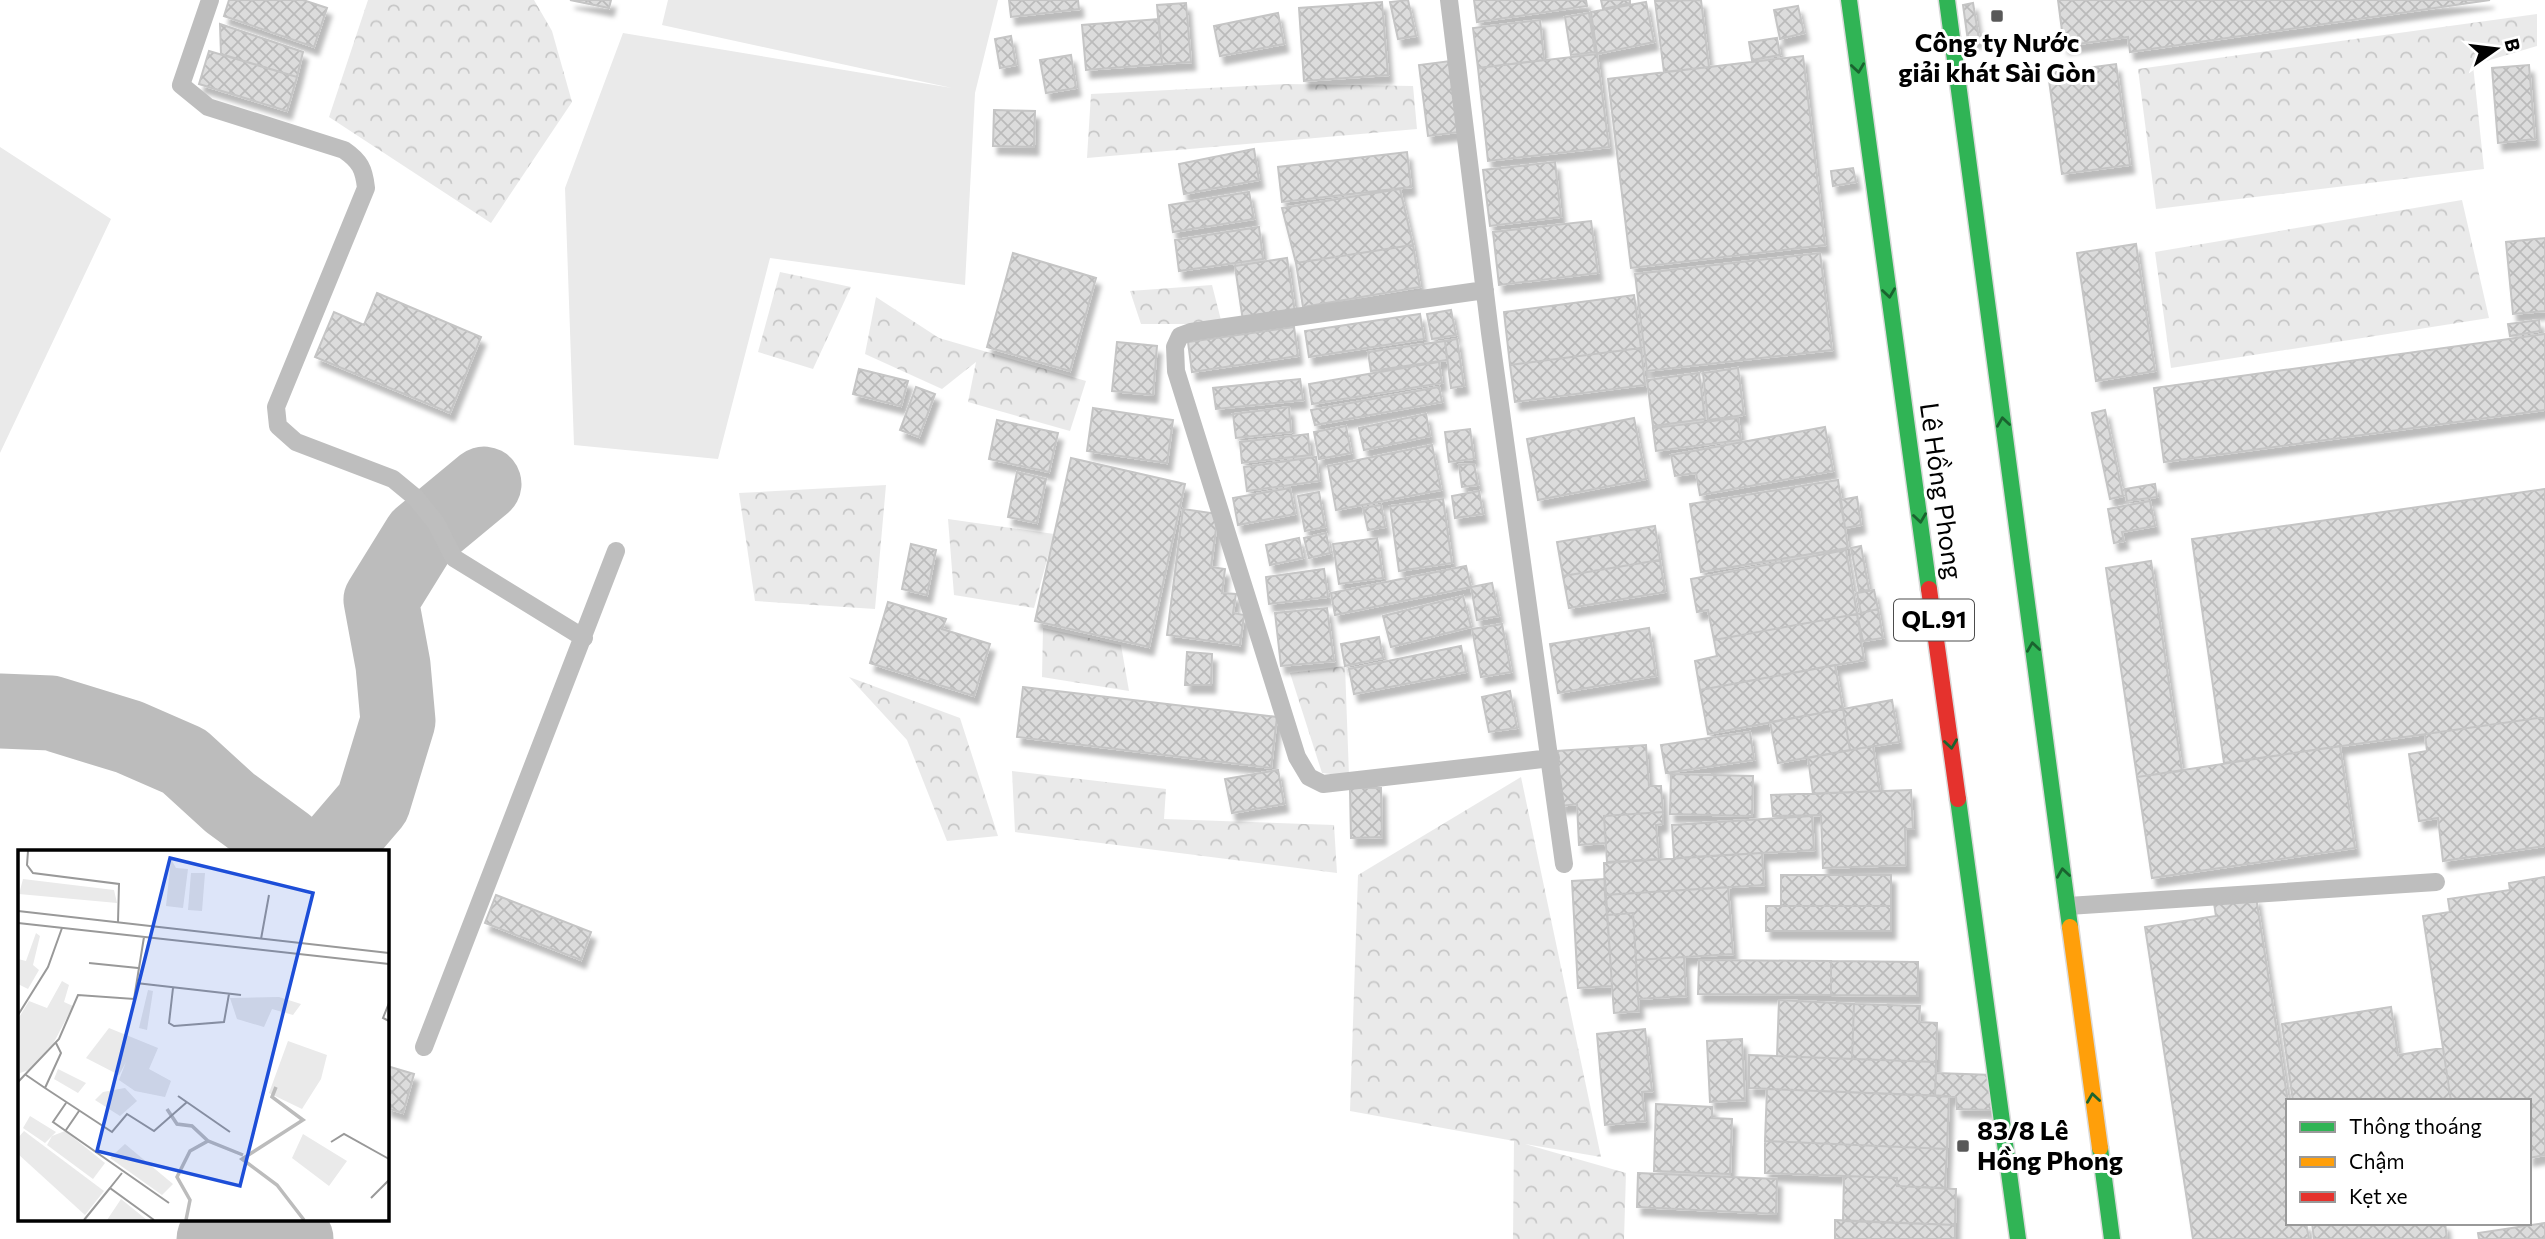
<svg xmlns="http://www.w3.org/2000/svg" width="2545" height="1239" font-family="Commissioner,sans-serif">
	<style>
		.grass { fill: #eaeaea }
		.forest { fill: url(#forest-crowns) }
		.lines { fill: none; stroke-linecap: round; stroke-linejoin: round }
		.river { stroke: #bcbcbc; stroke-width: 75 }
		.building { fill: url(#building-cross-hatch); stroke: #c5c5c5; stroke-width: 2; filter: url(#shadow) }
		.fast-casing { stroke: #dbdbdb; stroke-width: 19 }
		.slow-casing { stroke: #dbdbdb; stroke-width: 19 }
		.jam-casing { stroke: #dbdbdb; stroke-width: 19 }
		.lane { stroke: #bebebe; stroke-width: 18 }
		.fast { stroke: #30b455; stroke-width: 16 }
		.slow { stroke: #ff9f0a; stroke-width: 16 }
		.jam { stroke: #e5322d; stroke-width: 16 }
		.oneway { stroke: #1a632f }
		.poi-dot { fill: #595959; stroke: #fff; stroke-width: 2.5 }
		.labels { text-anchor: middle; stroke-width: 6; stroke-linejoin: round; paint-order: stroke }
		.shield { fill: #fff; stroke: #4c4c4c; stroke-width: 2 }
		.shield-label { font-size: 24px; font-weight: bold; fill: #000 }
		.poi-label { font-size: 26px; font-weight: bold; fill: #000; stroke: #fff }
		.street-label { font-size: 26px; fill: #000; stroke: #fff }
		.inset-river { fill: none; stroke: #bcbcbc; stroke-width: 3.5 }
		.inset-road { fill: none; stroke: #999; stroke-width: 2 }
		.view { fill: #1d4ed8; fill-opacity: 0.15; stroke: #1d4ed8; stroke-width: 3.5 }
		.inset-edge { fill: none; stroke: #000; stroke-width: 3.5 }
	</style>
	<defs>
		<pattern id="forest-crowns" width="20" height="18" patternUnits="userSpaceOnUse" patternTransform="scale(1.75)"><rect width="20" height="18" fill="#eaeaea"/><path d="M2 6a3 3 0 1 1 6 0M12 15a3 3 0 1 1 6 0" fill="none" stroke="#c7c7c7"/></pattern>
		<pattern id="building-cross-hatch" width="8" height="8" patternUnits="userSpaceOnUse" patternTransform="scale(1.75)"><rect width="8" height="8" fill="#dcdcdc"/><path d="M0 0l8 8M0 8l8-8" fill="none" stroke="#bbb"/></pattern>
		<filter id="shadow"><feDropShadow dx="4.5" dy="8" stdDeviation="2" flood-color="#0004"/></filter>
	</defs>
	<rect width="100%" height="100%" fill="#fff"/>
	<path class="grass" d="M 668,0 L 998,0 L 975,93 L 965,285 L 770,258 L 718,459 L 574,445 L 565,188 L 623,33 L 952,88 L 662,25 Z
		M 0,147 L 111,219 L 0,453 Z"/>
	<path class="forest" d="M 368,0 L 534,0 L 552,31 L 572,102 L 491,223 L 329,117 Z
		M 2537,14 L 2537,46 L 2473,65 L 2484,169 L 2156,209 L 2138,69 Z
		M 1287,84 L 1413,86 L 1417,129 L 1087,158 L 1091,94 Z
		M 2462,200 L 2489,318 L 2171,368 L 2155,252 Z
		M 780,272 L 851,287 L 813,369 L 758,352 Z
		M 1212,285 L 1222,324 L 1141,324 L 1130,291 Z
		M 876,297 L 939,338 L 1086,381 L 1070,431 L 968,402 L 976,362 L 942,389 L 865,354 Z
		M 886,485 L 875,609 L 755,601 L 739,493 Z
		M 948,519 L 1054,534 L 1034,608 L 954,595 Z
		M 1043,628 L 1121,645 L 1129,691 L 1042,677 Z
		M 1345,666 L 1349,776 L 1322,773 L 1290,673 Z
		M 849,677 L 960,718 L 998,836 L 947,841 L 907,740 Z
		M 1012,771 L 1166,789 L 1164,819 L 1334,825 L 1337,873 L 1015,832 Z
		M 1521,777 L 1601,1157 L 1525,1144 L 1626,1173 L 1624,1239 L 1513,1239 L 1514,1141 L 1350,1111 L 1358,875 Z"/>
	<g class="lines">
		<path class="river" d="M 0,711 L 51,713 L 129,737 L 184,761 L 230,803 L 286,844 L 290,852
			M 331,852 L 373,803 L 398,721 L 393,665 L 381,600 L 420,537 L 484,484
			M 279,1220 L 296,1239
			M 214,1239 L 221,1220"/>
	</g>
	<path class="building" d="M 229,0 L 303,0 L 327,8 L 314,47 L 224,16 Z
		M 570,0 L 611,0 L 609,8 Z
		M 1009,0 L 1078,0 L 1079,9 L 1011,17 Z
		M 1408,0 L 1416,36 L 1398,39 L 1390,2 Z
		M 1474,0 L 1586,0 L 1587,6 L 1477,22 Z
		M 1601,0 L 1630,0 L 1630,3 L 1603,9 Z
		M 1701,0 L 1709,67 L 1664,72 L 1655,1 Z
		M 2058,0 L 2490,0 L 2130,52 L 2128,37 L 2064,46 Z
		M 1382,2 L 1388,75 L 1304,81 L 1299,8 Z
		M 1646,2 L 1654,42 L 1597,54 L 1591,12 Z
		M 1186,3 L 1191,62 L 1162,64 L 1157,5 Z
		M 1973,3 L 1979,39 L 1968,41 L 1963,5 Z
		M 1798,6 L 1804,33 L 1780,39 L 1774,10 Z
		M 1278,13 L 1284,44 L 1220,56 L 1214,26 Z
		M 1589,13 L 1595,52 L 1571,55 L 1565,17 Z
		M 1159,19 L 1162,64 L 1086,70 L 1082,25 Z
		M 1540,20 L 1544,60 L 1478,68 L 1473,28 Z
		M 220,24 L 303,52 L 297,77 L 221,54 Z
		M 1011,36 L 1016,65 L 1000,68 L 995,39 Z
		M 1777,38 L 1780,55 L 1752,60 L 1749,42 Z
		M 209,51 L 297,77 L 287,111 L 199,84 Z
		M 1597,54 L 1609,147 L 1488,161 L 1478,68 Z
		M 1071,55 L 1076,88 L 1046,93 L 1040,60 Z
		M 1803,56 L 1825,245 L 1631,268 L 1608,79 Z
		M 1450,61 L 1459,132 L 1428,136 L 1419,65 Z
		M 2116,64 L 2130,165 L 2062,174 L 2048,73 Z
		M 2529,65 L 2535,139 L 2498,143 L 2492,68 Z
		M 994,110 L 1035,111 L 1034,147 L 993,146 Z
		M 1254,149 L 1259,180 L 1184,194 L 1179,164 Z
		M 1407,152 L 1411,187 L 1282,202 L 1278,167 Z
		M 1555,162 L 1561,217 L 1490,226 L 1483,170 Z
		M 1853,168 L 1856,182 L 1833,186 L 1831,171 Z
		M 1400,189 L 1413,245 L 1296,263 L 1282,208 Z
		M 1249,192 L 1254,219 L 1173,232 L 1169,205 Z
		M 1591,221 L 1598,273 L 1499,285 L 1493,232 Z
		M 1259,227 L 1263,259 L 1179,271 L 1175,240 Z
		M 2545,238 L 2545,311 L 2513,314 L 2506,242 Z
		M 2136,244 L 2155,371 L 2096,381 L 2077,253 Z
		M 1413,245 L 1420,287 L 1303,307 L 1296,263 Z
		M 1013,253 L 1096,278 L 1070,371 L 987,347 Z
		M 1820,253 L 1832,350 L 1647,371 L 1635,274 Z
		M 1287,258 L 1295,313 L 1243,321 L 1235,266 Z
		M 377,293 L 481,337 L 450,413 L 315,357 L 334,312 L 364,325 Z
		M 1634,295 L 1641,348 L 1510,365 L 1504,312 Z
		M 1451,310 L 1456,335 L 1432,339 L 1427,314 Z
		M 1420,314 L 1424,339 L 1309,357 L 1305,331 Z
		M 2539,320 L 2540,331 L 2510,336 L 2508,324 Z
		M 1294,327 L 1298,356 L 1192,372 L 1188,342 Z
		M 2545,334 L 2545,410 L 2164,462 L 2154,388 Z
		M 1457,339 L 1464,386 L 1451,388 L 1445,341 Z
		M 1445,341 L 1447,360 L 1371,371 L 1368,352 Z
		M 1117,342 L 1157,346 L 1153,395 L 1112,391 Z
		M 1641,348 L 1645,385 L 1515,402 L 1510,365 Z
		M 1439,362 L 1442,383 L 1312,404 L 1309,384 Z
		M 1738,368 L 1744,415 L 1708,420 L 1703,373 Z
		M 859,369 L 908,381 L 901,406 L 853,394 Z
		M 1699,373 L 1705,419 L 1653,426 L 1647,380 Z
		M 1300,379 L 1303,400 L 1216,409 L 1213,388 Z
		M 916,387 L 935,394 L 919,437 L 900,430 Z
		M 1439,387 L 1442,402 L 1315,425 L 1311,410 Z
		M 1289,407 L 1291,432 L 1236,438 L 1233,414 Z
		M 1093,408 L 1173,420 L 1167,463 L 1087,451 Z
		M 2105,410 L 2123,496 L 2110,499 L 2092,413 Z
		M 1426,414 L 1430,436 L 1364,450 L 1359,428 Z
		M 1634,418 L 1646,479 L 1538,500 L 1527,439 Z
		M 1738,418 L 1741,440 L 1656,451 L 1653,428 Z
		M 997,420 L 1058,433 L 1049,472 L 989,459 Z
		M 1346,426 L 1351,453 L 1319,459 L 1314,432 Z
		M 1825,427 L 1833,471 L 1700,495 L 1696,473 L 1675,476 L 1671,455 Z
		M 1470,429 L 1474,459 L 1449,462 L 1445,432 Z
		M 1308,434 L 1310,455 L 1242,463 L 1240,442 Z
		M 1432,445 L 1441,490 L 1336,510 L 1328,466 Z
		M 1316,457 L 1319,481 L 1247,491 L 1244,467 Z
		M 1071,458 L 1185,484 L 1149,647 L 1035,621 Z
		M 1474,464 L 1478,485 L 1462,487 L 1459,465 Z
		M 1017,472 L 1046,479 L 1037,523 L 1008,517 Z
		M 1838,480 L 1848,548 L 1701,572 L 1690,504 Z
		M 2155,484 L 2157,497 L 2127,501 L 2125,489 Z
		M 1290,488 L 1295,514 L 1238,525 L 1233,498 Z
		M 2545,489 L 2545,717 L 2224,763 L 2192,539 Z
		M 1479,491 L 1483,514 L 1455,518 L 1452,496 Z
		M 1319,492 L 1325,527 L 1305,531 L 1298,496 Z
		M 1857,497 L 1861,525 L 1845,528 L 1840,500 Z
		M 1443,499 L 1452,563 L 1399,571 L 1390,506 Z
		M 2150,501 L 2155,526 L 2122,532 L 2124,541 L 2114,543 L 2108,509 Z
		M 1381,505 L 1385,527 L 1368,530 L 1363,508 Z
		M 1183,509 L 1218,514 L 1211,567 L 1225,569 L 1222,593 L 1236,594 L 1233,613 L 1244,615 L 1240,645 L 1167,635 Z
		M 1655,526 L 1660,560 L 1563,576 L 1557,542 Z
		M 1326,533 L 1330,553 L 1309,558 L 1304,538 Z
		M 1299,538 L 1303,558 L 1270,565 L 1266,545 Z
		M 1377,538 L 1383,578 L 1339,584 L 1333,544 Z
		M 911,544 L 936,550 L 927,595 L 902,589 Z
		M 1861,546 L 1869,590 L 1859,591 L 1851,548 Z
		M 1846,550 L 1857,614 L 1714,640 L 1708,610 L 1697,612 L 1691,579 Z
		M 1660,560 L 1665,592 L 1569,608 L 1563,576 Z
		M 2151,561 L 2182,771 L 2137,777 L 2106,568 Z
		M 1466,566 L 1471,587 L 1335,615 L 1331,593 Z
		M 1324,569 L 1328,597 L 1269,604 L 1266,577 Z
		M 1492,583 L 1499,616 L 1477,620 L 1471,587 Z
		M 1874,590 L 1878,609 L 1861,613 L 1857,593 Z
		M 1463,596 L 1471,627 L 1391,647 L 1383,616 Z
		M 888,602 L 946,619 L 942,629 L 990,644 L 974,696 L 870,663 Z
		M 1327,608 L 1334,661 L 1281,666 L 1275,613 Z
		M 1878,609 L 1883,638 L 1863,641 L 1857,614 Z
		M 1857,614 L 1864,660 L 1700,690 L 1695,661 L 1717,656 L 1714,640 Z
		M 1502,624 L 1511,672 L 1481,677 L 1472,629 Z
		M 1649,628 L 1656,676 L 1558,693 L 1550,644 Z
		M 1379,637 L 1383,658 L 1345,666 L 1341,644 Z
		M 1461,646 L 1466,672 L 1354,694 L 1349,669 Z
		M 1187,652 L 1212,654 L 1211,685 L 1185,685 Z
		M 1835,665 L 1843,709 L 1708,734 L 1700,690 Z
		M 1023,687 L 1277,717 L 1271,768 L 1017,737 Z
		M 1510,691 L 1517,728 L 1489,732 L 1482,697 Z
		M 1892,700 L 1899,742 L 1850,750 L 1843,709 Z
		M 1843,709 L 1850,750 L 1778,763 L 1770,722 Z
		M 2545,717 L 2545,846 L 2443,861 L 2438,818 L 2419,821 L 2409,754 L 2427,751 L 2425,734 Z
		M 1750,732 L 1754,760 L 1666,773 L 1661,745 Z
		M 1646,745 L 1649,786 L 1661,786 L 1663,812 L 1604,816 L 1606,843 L 1579,845 L 1577,804 L 1560,806 L 1557,751 Z
		M 1873,746 L 1880,791 L 1813,794 L 1808,758 Z
		M 2340,746 L 2355,848 L 2152,878 L 2137,777 Z
		M 1278,770 L 1284,804 L 1232,813 L 1225,779 Z
		M 1671,774 L 1753,776 L 1752,816 L 1670,814 Z
		M 1350,788 L 1381,788 L 1382,837 L 1351,838 Z
		M 1911,790 L 1913,829 L 1905,829 L 1906,865 L 1823,868 L 1821,815 L 1773,816 L 1771,795 Z
		M 1663,812 L 1663,824 L 1656,825 L 1659,859 L 1607,862 L 1604,816 Z
		M 1812,816 L 1814,850 L 1674,858 L 1672,825 Z
		M 1762,853 L 1764,885 L 1605,895 L 1604,863 Z
		M 1781,875 L 1891,875 L 1891,906 L 1781,906 Z
		M 2545,877 L 2545,1155 L 2529,1158 L 2529,1101 L 2451,1101 L 2423,916 L 2450,912 L 2448,899 L 2510,890 L 2509,883 Z
		M 1605,879 L 1612,986 L 1578,988 L 1572,881 Z
		M 1728,887 L 1733,954 L 1636,960 L 1633,913 L 1607,915 L 1605,895 Z
		M 496,895 L 591,932 L 581,960 L 485,923 Z
		M 2256,897 L 2288,1102 L 2288,1223 L 2306,1223 L 2309,1239 L 2193,1239 L 2145,927 L 2216,916 L 2214,903 Z
		M 1766,906 L 1891,906 L 1891,931 L 1766,931 Z
		M 1633,913 L 1639,1011 L 1614,1013 L 1607,915 Z
		M 1684,957 L 1686,996 L 1638,999 L 1636,960 Z
		M 1699,960 L 1831,961 L 1831,995 L 1698,994 Z
		M 1831,961 L 1918,962 L 1918,996 L 1831,995 Z
		M 1779,1000 L 1854,1004 L 1852,1059 L 1777,1056 Z
		M 1854,1004 L 1920,1006 L 1919,1022 L 1937,1023 L 1936,1062 L 1852,1059 Z
		M 2391,1007 L 2398,1055 L 2443,1048 L 2451,1101 L 2293,1101 L 2282,1024 Z
		M 1645,1029 L 1652,1091 L 1642,1092 L 1645,1121 L 1605,1125 L 1597,1034 Z
		M 1742,1039 L 1745,1100 L 1710,1102 L 1707,1041 Z
		M 1749,1055 L 1936,1062 L 1935,1096 L 1749,1088 Z
		M 387,1066 L 414,1074 L 403,1113 L 387,1108 Z
		M 1936,1073 L 1993,1075 L 1992,1110 L 1957,1109 L 1956,1097 L 1935,1096 Z
		M 1767,1089 L 1949,1096 L 1947,1149 L 1765,1141 Z
		M 1656,1104 L 1712,1107 L 1712,1118 L 1732,1119 L 1730,1174 L 1654,1171 Z
		M 1765,1141 L 1947,1149 L 1945,1188 L 1897,1186 L 1897,1178 L 1765,1173 Z
		M 1638,1173 L 1777,1179 L 1776,1214 L 1637,1207 Z
		M 1844,1176 L 1897,1178 L 1897,1186 L 1956,1189 L 1955,1225 L 1843,1221 Z
		M 1835,1220 L 1955,1225 L 1955,1239 L 1835,1239 Z
		M 2312,1223 L 2445,1223 L 2447,1239 L 2314,1239 Z
		M 2545,1223 L 2545,1239 L 2479,1239 L 2478,1233 Z"/>
	<g class="lines">
		<defs>
			<path id="fast" d="M 1849,0 L 1929,589
				M 1947,0 L 2070,927
				M 1958,799 L 2018,1239
				M 2100,1148 L 2112,1239"/>
			<path id="slow" d="M 2070,927 L 2100,1148"/>
			<path id="jam" d="M 1929,589 L 1958,799"/>
		</defs>
		<use href="#fast" class="fast-casing"/>
		<use href="#slow" class="slow-casing"/>
		<use href="#jam" class="jam-casing"/>
		<path class="lane" d="M 210,0 L 181,85 L 208,107 L 344,150 C 360,161 364,169 366,188 L 276,407 L 278,426 L 296,442 L 393,479 L 416,498 L 436,523 L 454,558 L 584,638
			M 1449,0 L 1490,333 L 1564,864
			M 1485,290 L 1191,332 L 1180,336 L 1175,347 L 1176,371 L 1297,757 L 1309,777 L 1323,784 L 1551,758
			M 2068,906 L 2436,882
			M 424,1047 L 616,551"/>
		<use href="#fast" class="fast"/>
		<use href="#slow" class="slow"/>
		<use href="#jam" class="jam"/>
	</g>
	<defs><path id="oneway-chevron" d="M-2-3.5L2.5 0L-2 3.5" fill="none" stroke-width="1.6" stroke-linecap="round" stroke-linejoin="round" transform="scale(1.75)"/></defs>
	<g class="oneway">
		<use href="#oneway-chevron" transform="translate(1858 68) rotate(82)"/>
		<use href="#oneway-chevron" transform="translate(1889 293) rotate(82)"/>
		<use href="#oneway-chevron" transform="translate(2003 422) rotate(-98)"/>
		<use href="#oneway-chevron" transform="translate(1920 518) rotate(82)"/>
		<use href="#oneway-chevron" transform="translate(2033 647) rotate(-98)"/>
		<use href="#oneway-chevron" transform="translate(1951 744) rotate(82)"/>
		<use href="#oneway-chevron" transform="translate(2063 873) rotate(-98)"/>
		<use href="#oneway-chevron" transform="translate(2093 1098) rotate(-98)"/>
	</g>
	<g class="poi-dot">
		<rect x="1990" y="9" width="14" height="14" rx="3.5"/>
		<rect x="1956" y="1139" width="14" height="14" rx="3.5"/>
	</g>
	<g class="labels">
		<rect class="shield" x="1894" y="599.5" width="80" height="41" rx="5"/>
		<g class="shield-label">
			<text x="1934" y="628">QL.91</text>
		</g>
		<g class="poi-label">
			<text x="1997" y="52">Công ty Nước<tspan x="1997" dy="30">giải khát Sài Gòn</tspan></text>
			<text x="1977" y="1140" text-anchor="start">83/8 Lê<tspan x="1977" dy="30">Hồng Phong</tspan></text>
		</g>
		<g class="street-label">
			<text transform="translate(1941 491) rotate(82)" y="9">Lê Hồng Phong</text>
		</g>
	</g>
	<g transform="translate(18 850)">
		<rect width="371" height="371" fill="#fff"/>
		<path d="M 91,178 L 140,198 L 131,219 L 153,231 L 147,247 L 117,241 L 101,230 L 108,212 L 101,225 L 68,208 ZM 6,281 L 86,341 L 67,365 L 0,304 L 0,288 ZM 47,281 L 87,313 L 75,329 L 29,295 L 34,286 ZM 107,294 L 155,334 L 144,345 L 92,308 Z" fill="#eaeaea"/>
		<path d="M 153,9 L 158,18 L 170,19 L 165,58 L 148,56 ZM 173,23 L 187,23 L 184,61 L 170,60 ZM 5,29 L 96,40 L 99,53 L 1,44 ZM 18,83 L 22,86 L 15,115 L 21,120 L 10,139 L 0,134 L 0,109 L 8,111 ZM 44,131 L 51,135 L 46,152 L 55,156 L 35,194 L 11,220 L 2,223 L 0,169 L 11,151 L 29,158 ZM 130,140 L 135,141 L 129,180 L 121,178 ZM 261,147 L 283,154 L 275,165 L 254,159 L 246,177 L 219,169 L 212,148 ZM 270,191 L 309,205 L 303,229 L 284,259 L 251,243 ZM 40,219 L 68,233 L 60,243 L 36,229 ZM 107,238 L 119,251 L 102,266 L 77,250 L 85,242 ZM 12,266 L 38,282 L 27,293 L 5,278 ZM 285,284 L 329,311 L 311,336 L 274,308 ZM 103,349 L 129,370 L 130,370 L 89,370 Z" fill="#eaeaea"/>
		<path class="inset-river" d="M 258,237 L 254,247 L 285,270 L 224,309 L 259,335 L 286,370M 149,259 L 159,274 L 174,276 L 190,291M 168,370 L 172,350 L 159,327 L 172,301 L 190,291 L 225,305"/>
		<path class="inset-road" d="M 10,1 L 9,15 L 15,23 L 101,34 L 100,72M 0,61 L 371,103M 0,73 L 371,114M 243,89 L 251,45M 71,113 L 120,118M 118,133 L 223,145M 155,138 L 151,173 L 156,176 L 206,172 L 211,144M 371,153 L 365,168 L 371,171M 0,165 L 30,117 L 44,78M 38,193 L 43,203 L 27,238 L 94,282 L 109,264 L 136,281 L 169,252M 8,225 L 27,238M 0,232 L 41,189 L 60,145 L 116,149 L 126,87M 160,246 L 212,282M 48,253 L 35,272 L 151,353M 48,280 L 61,261M 313,292 L 326,284 L 371,309M 104,323 L 92,338 L 136,370M 353,348 L 371,330M 66,370 L 92,338"/>
		<path class="view" d="M 152,8 L 295,43 L 222,336 L 79,301 Z"/>
		<rect width="371" height="371" class="inset-edge"/>
	</g>
	<rect x="2286" y="1099" width="245" height="126" fill="#ffffff" stroke="#999999" stroke-width="2"/>
	<rect x="2300" y="1122" width="35" height="10" fill="#30b455" stroke="#999999" stroke-width="2"/>
	<text x="2349" y="1134" font-size="21" fill="#000000">Thông thoáng</text>
	<rect x="2300" y="1157" width="35" height="10" fill="#ff9f0a" stroke="#999999" stroke-width="2"/>
	<text x="2349" y="1169" font-size="21" fill="#000000">Chậm</text>
	<rect x="2300" y="1192" width="35" height="10" fill="#e5322d" stroke="#999999" stroke-width="2"/>
	<text x="2349" y="1204" font-size="21" fill="#000000">Kẹt xe</text>
	<g transform="translate(2496 49) rotate(76)" stroke="#ffffff" stroke-width="5" paint-order="stroke">
	<path d="M0-5L12 26L0 18L-12 26Z" fill="#000000"/>
	<text y="-10" font-size="19" font-weight="bold" text-anchor="middle" fill="#000000">B</text>
	</g>
</svg>
